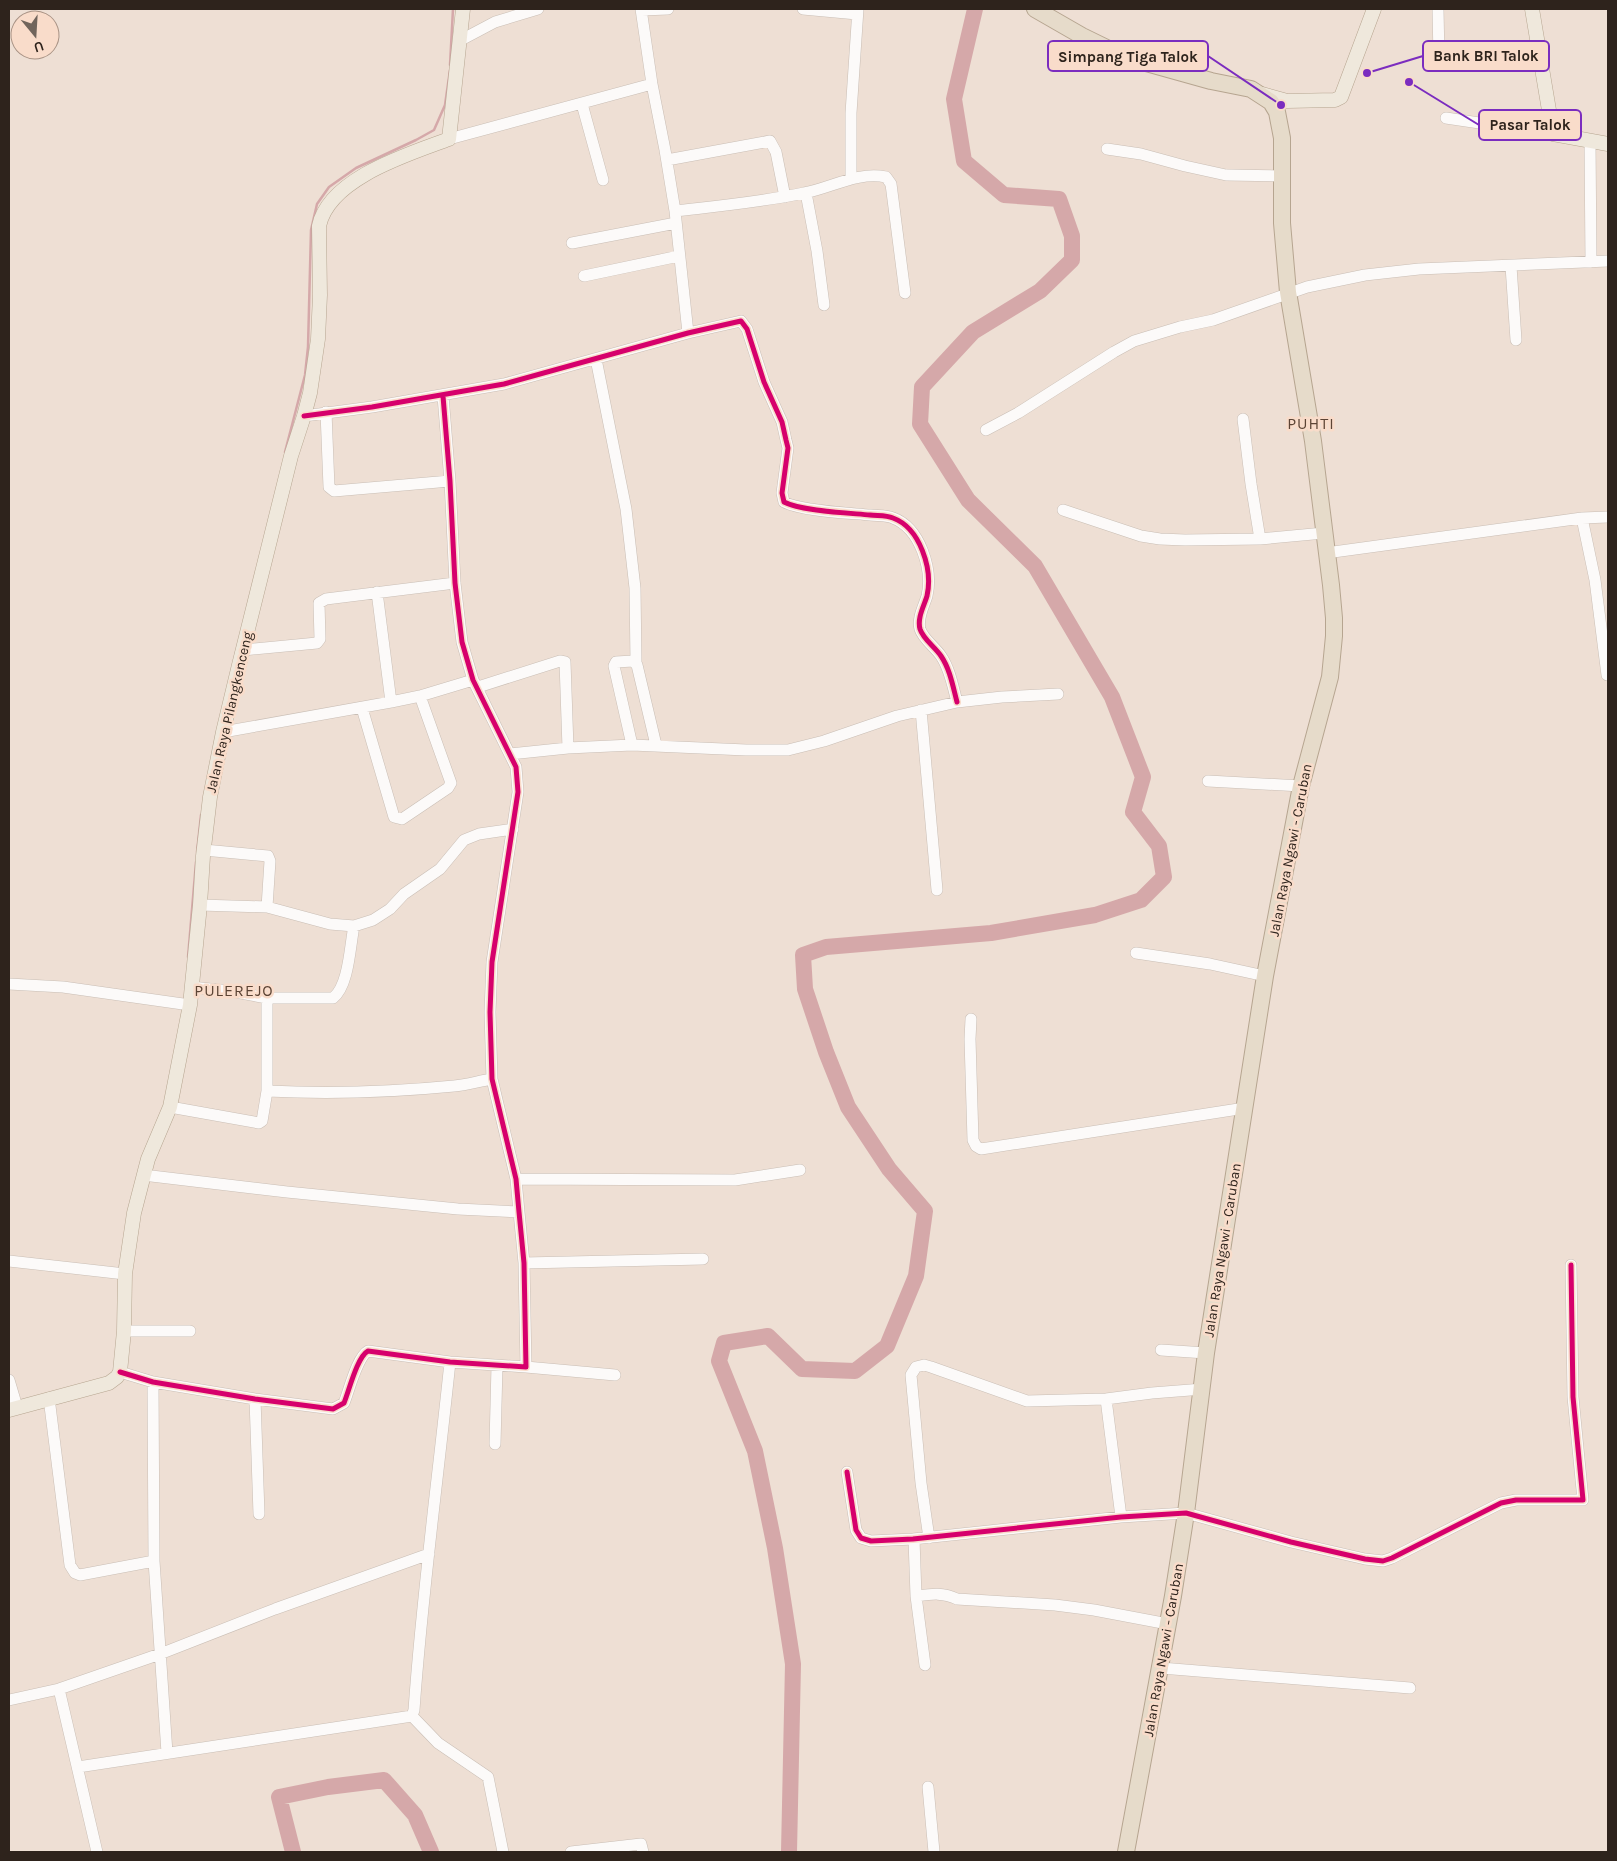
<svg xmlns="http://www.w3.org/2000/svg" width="1617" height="1861" font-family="Karla,sans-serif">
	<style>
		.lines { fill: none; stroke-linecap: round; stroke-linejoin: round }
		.stream { stroke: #d5a8a9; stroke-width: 2.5 }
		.river { stroke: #d5a8a9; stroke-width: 16 }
		.minor-casing { stroke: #c9beb5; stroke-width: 12 }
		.major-casing { stroke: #b6a590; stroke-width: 15 }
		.highway-casing { stroke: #b6a590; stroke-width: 18 }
		.minor { stroke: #fcfaf9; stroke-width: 11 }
		.major { stroke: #efe8dc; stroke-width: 14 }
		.highway { stroke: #e6dbca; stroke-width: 16 }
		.cycleway-casing { stroke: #f9dcca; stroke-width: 8 }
		.cycleway { stroke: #d6006c; stroke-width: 5 }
		.labels { text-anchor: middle; stroke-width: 5; stroke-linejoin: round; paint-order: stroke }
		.street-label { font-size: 14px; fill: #2e231c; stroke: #f9dcca }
		.quarter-label { font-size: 16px; letter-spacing: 1px; fill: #5c4435; stroke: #f9dcca }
		.leader { fill: none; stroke: #7b2cbf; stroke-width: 2 }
		.callout-dot { fill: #7b2cbf; stroke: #f9dcca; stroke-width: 2 }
		.callout { fill: #f9dcca; stroke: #7b2cbf; stroke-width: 2 }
		.callout-label { font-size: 15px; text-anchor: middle; font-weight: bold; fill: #2e231c }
	</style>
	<rect width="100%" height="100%" fill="#eedfd4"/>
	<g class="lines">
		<path class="stream" d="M 450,65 L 453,9
			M 285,452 L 305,375 L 308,347 L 311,230 L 317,204 L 329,187 L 356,168 L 416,140 L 434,130 L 445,105 L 450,70
			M 197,852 L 201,815
			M 188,957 L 196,862"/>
		<path class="river" d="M 293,1852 L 279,1797 L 328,1787 L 384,1780 L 415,1815 L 431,1852
			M 789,1852 L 793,1664 L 775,1548 L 755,1451 L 719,1361 L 724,1343 L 768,1336 L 802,1369 L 855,1371 L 887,1346 L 916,1276 L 925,1211 L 889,1169 L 848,1107 L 826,1052 L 805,989 L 803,955 L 826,947 L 991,933 L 1095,915 L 1141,900 L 1164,877 L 1159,846 L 1133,812 L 1143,777 L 1112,697 L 1035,566 L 968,500 L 920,424 L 922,387 L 973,332 L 1040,291 L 1072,260 L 1072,236 L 1059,199 L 1004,195 L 964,161 L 954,99 L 975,9"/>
		<defs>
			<path id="minor" d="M 641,9 L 652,84 L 665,150 L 675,211 L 688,333
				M 803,9 L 857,14
				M 1438,9 L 1439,58
				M 642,10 L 668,9
				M 461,40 L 495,22 L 538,9
				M 582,104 L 603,180
				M 1446,118 L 1553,134
				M 449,139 L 652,84
				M 1590,141 L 1591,262
				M 1107,149 L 1141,154 L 1185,166 L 1226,175 L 1282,176
				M 667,160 L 770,141 L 776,152 L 785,197
				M 851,179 L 851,113 L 858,9
				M 806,193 L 817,251 L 824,305
				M 675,211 C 718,206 762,202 804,193 C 831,188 858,171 886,177 L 891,184 L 905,293
				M 572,243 L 676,223
				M 1511,266 L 1516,340
				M 584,276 L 679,256
				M 596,359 L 626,509 L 635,588 L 636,662
				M 326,412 L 329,487 L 334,491 L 450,481
				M 304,416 L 372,407 L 504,384 L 688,333 L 741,321 L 747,329 L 764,382 L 782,422 L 786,440 L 788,448 L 782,493 L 784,502 C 801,511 849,513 870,515 C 877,516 886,515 893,518 C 920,528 933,569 927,596 C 924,606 917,618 920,629 C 923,639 935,647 941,656 C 950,669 953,687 957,702
				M 1243,419 L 1251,484 L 1260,539
				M 986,430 L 1018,413 L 1114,352 L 1134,341 L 1180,327 L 1213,320 L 1307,287 L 1365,275 L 1419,269 L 1608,261
				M 1063,510 L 1141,536 L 1160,539 L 1185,540 L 1260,539 L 1324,533
				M 1582,518 L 1595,580 L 1607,675
				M 1326,553 L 1582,518 L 1608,517
				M 377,592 L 391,702
				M 243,650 L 317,643 L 320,639 L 319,603 L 326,599 L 455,583
				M 478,687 L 560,661 L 565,662 L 568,748
				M 362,708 L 394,817 L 402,819 L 448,788 L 451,783 L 420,696
				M 921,710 L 937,890
				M 223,732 L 391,702 L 420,696 L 473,680
				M 632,745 L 614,666 L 616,662 L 633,661 L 637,665 L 656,745
				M 510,754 L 568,748 L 632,745 L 746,750 L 788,750 L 824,741 L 897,716 L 957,702 L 1002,697 L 1058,694
				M 1208,781 L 1301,786
				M 204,850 L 268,856 L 270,861 L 267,907
				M 200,905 L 267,907 L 330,924 L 354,926 L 373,920 L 390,909 L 404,894 L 440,869 L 464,840 L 479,834 L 513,829
				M 1136,953 L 1210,964 L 1265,976
				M 9,984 L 63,987 L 190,1005
				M 191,987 L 230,991 L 267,998 L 333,998 C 349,986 350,945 354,926
				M 971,1019 L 970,1039 L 973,1140 L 976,1146 L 981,1149 L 1245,1108
				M 267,1091 C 329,1094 393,1092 454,1086 C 467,1085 479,1081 492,1079
				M 170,1107 L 259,1123 L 262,1121 L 267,1091 L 267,998
				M 143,1175 L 287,1192 L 458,1209 L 519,1212
				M 516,1179 L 735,1180 L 800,1170
				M 9,1261 L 125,1274
				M 524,1263 L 703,1259
				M 124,1331 L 190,1331
				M 1161,1350 L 1206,1353
				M 526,1367 L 615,1375
				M 120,1372 L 153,1382 L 255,1399 L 333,1409 L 344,1403 C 349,1391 357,1357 368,1351 L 450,1362 L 526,1367 L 524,1263 L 519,1212 L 516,1179 L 492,1079 L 490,1012 L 492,962 L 518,792 L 516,767 L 473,680 L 462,642 L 455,583 L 450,481 L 443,396
				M 9,1380 L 17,1407
				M 153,1382 L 154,1561 L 167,1753
				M 49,1398 L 70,1565 L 75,1573 L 80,1575 L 154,1561
				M 255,1399 L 259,1514
				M 1106,1399 L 1121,1517
				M 495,1444 L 497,1366
				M 847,1472 L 856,1530 L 861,1538 L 871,1541 L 913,1539 L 1121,1517 L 1186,1513 L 1291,1542 L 1365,1559 L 1383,1561 L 1392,1558 L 1501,1503 L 1516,1500 L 1583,1500 L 1573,1397 L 1571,1265
				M 929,1538 L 921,1483 L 911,1375 L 916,1367 L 924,1365 L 931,1367 L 1027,1401 L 1106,1399 L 1152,1393 L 1203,1389
				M 914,1539 L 916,1596 L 925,1665
				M 916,1596 C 931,1594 943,1592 957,1599 L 1055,1605 L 1094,1610 L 1168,1624
				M 1161,1668 L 1410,1688
				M 59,1689 L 97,1852
				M 9,1700 L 59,1689 L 160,1654 L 275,1609 L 429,1554
				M 412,1716 L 438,1743 L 488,1777 L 503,1852
				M 78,1767 L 412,1716 L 414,1710 C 422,1594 438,1478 450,1362
				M 928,1787 L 934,1852
				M 571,1852 L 641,1844 L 643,1852"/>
			<path id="major" d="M 1532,9 L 1553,134 L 1608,144
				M 1262,94 L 1287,101 L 1335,100 L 1341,97 L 1374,9
				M 9,1410 L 109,1383 L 117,1377 L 120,1372 L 124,1331 L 125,1274 L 134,1213 L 148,1159 L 170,1107 L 190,1005 L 200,905 L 203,856 L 210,797 L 223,732 L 239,665 L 291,456 L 304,416 L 310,393 L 318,339 L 320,295 L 319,226 C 329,178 409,154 449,139 L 463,9"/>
			<path id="highway" d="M 1035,9 L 1082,36 L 1125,57 L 1211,81 L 1251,89 L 1271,102 L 1277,112 L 1282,138 L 1282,223 L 1288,292 L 1313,441 L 1331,585 L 1334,618 L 1334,636 L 1330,677 L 1301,786 L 1265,976 L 1206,1353 L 1186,1513 L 1173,1596 L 1126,1852"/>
		</defs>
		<use href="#minor" class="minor-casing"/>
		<use href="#major" class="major-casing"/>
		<use href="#highway" class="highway-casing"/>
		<use href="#minor" class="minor"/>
		<use href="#major" class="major"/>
		<use href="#highway" class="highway"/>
		<defs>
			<path id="cycleway" d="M 304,416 L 372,407 L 504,384 L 688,333 L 741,321 L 747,329 L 764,382 L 782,422 L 786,440 L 788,448 L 782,493 L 784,502 C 801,511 849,513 870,515 C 877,516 886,515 893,518 C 920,528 933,569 927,596 C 924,606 917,618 920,629 C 923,639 935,647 941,656 C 950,669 953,687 957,702
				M 120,1372 L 153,1382 L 255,1399 L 333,1409 L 344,1403 C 349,1391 357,1357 368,1351 L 450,1362 L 526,1367 L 524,1263 L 519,1212 L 516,1179 L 492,1079 L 490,1012 L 492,962 L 518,792 L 516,767 L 473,680 L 462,642 L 455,583 L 450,481 L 443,396
				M 847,1472 L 856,1530 L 861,1538 L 871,1541 L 913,1539 L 1121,1517 L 1186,1513 L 1291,1542 L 1365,1559 L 1383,1561 L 1392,1558 L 1501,1503 L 1516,1500 L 1583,1500 L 1573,1397 L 1571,1265"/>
		</defs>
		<use href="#cycleway" class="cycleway-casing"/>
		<use href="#cycleway" class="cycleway"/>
	</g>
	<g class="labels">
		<g class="street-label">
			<text transform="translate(229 712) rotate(-77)" y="5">Jalan Raya Pilangkenceng</text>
			<text transform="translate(1290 850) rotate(-79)" y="5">Jalan Raya Ngawi - Caruban</text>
			<text transform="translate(1222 1250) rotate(-81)" y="5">Jalan Raya Ngawi - Caruban</text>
			<text transform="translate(1163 1650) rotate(-80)" y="5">Jalan Raya Ngawi - Caruban</text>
		</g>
		<g class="quarter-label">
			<text x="1311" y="429">PUHTI</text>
			<text x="234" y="996">PULEREJO</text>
		</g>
	</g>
	<path class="leader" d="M1367 73L1423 56M1281 105L1208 56M1409 82L1479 125"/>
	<g class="callout-dot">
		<circle cx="1367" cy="73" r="5"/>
		<circle cx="1281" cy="105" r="5"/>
		<circle cx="1409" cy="82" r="5"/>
	</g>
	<g class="callout">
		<rect x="1423" y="41" width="126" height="30" rx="5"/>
		<rect x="1048" y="41" width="160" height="30" rx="5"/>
		<rect x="1479" y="110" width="102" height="30" rx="5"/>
	</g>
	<g class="callout-label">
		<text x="1486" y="61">Bank BRI Talok</text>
		<text x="1128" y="62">Simpang Tiga Talok</text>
		<text x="1530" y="130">Pasar Talok</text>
	</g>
	<rect width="1617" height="1861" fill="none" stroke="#2e231c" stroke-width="20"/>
	<g transform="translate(35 35) rotate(162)"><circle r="24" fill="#f9dcca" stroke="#a89284"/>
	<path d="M0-4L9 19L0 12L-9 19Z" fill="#71655c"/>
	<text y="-8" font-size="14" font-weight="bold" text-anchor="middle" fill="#2e231c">U</text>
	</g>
</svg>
